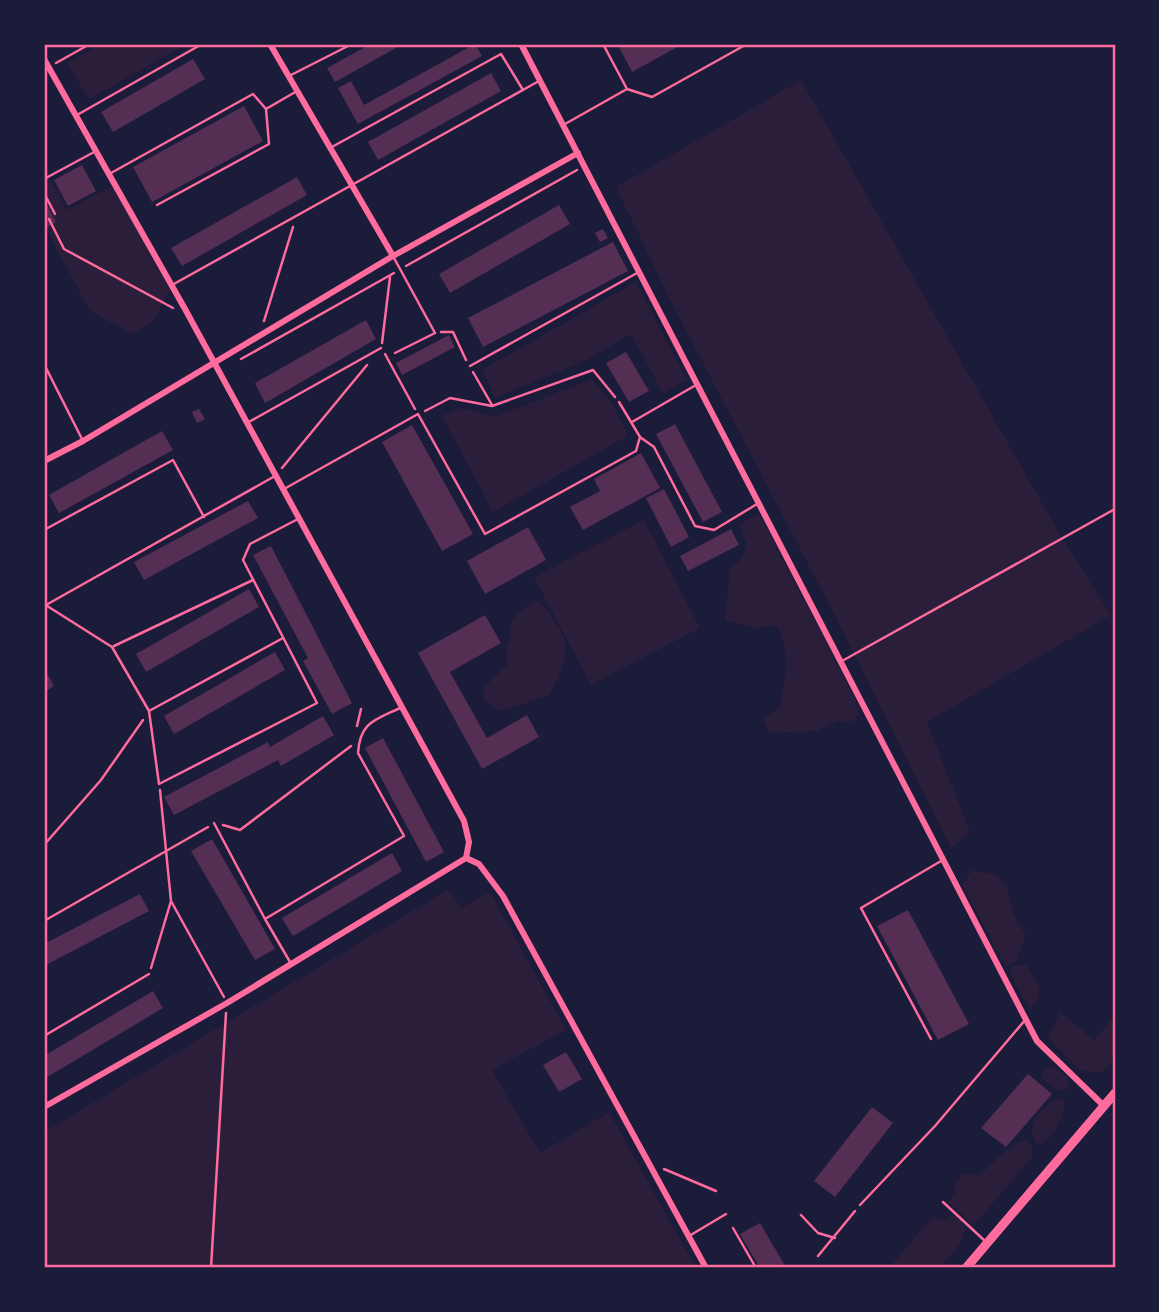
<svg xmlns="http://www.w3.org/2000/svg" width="1159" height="1312" font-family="Ubuntu,sans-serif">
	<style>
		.green { fill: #2a1e3b }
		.building { fill: #542f53 }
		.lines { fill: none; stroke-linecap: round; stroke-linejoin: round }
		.path { stroke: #ff6b9d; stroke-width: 2.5 }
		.service { stroke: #ff6b9d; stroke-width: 2.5 }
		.minor { stroke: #ff6b9d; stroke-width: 6 }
		.secondary { stroke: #ff6b9d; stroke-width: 9 }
		.neatline { fill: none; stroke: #ff6b9d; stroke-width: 2.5 }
	</style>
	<rect width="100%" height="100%" fill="#1b1b3a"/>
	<path class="green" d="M 101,44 L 188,44 L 89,99 L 67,63 Z
		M 801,80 L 1062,538 L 1111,615 L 927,722 L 970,832 L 951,848 L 832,610 L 669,298 L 616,187 Z
		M 47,173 L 67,210 L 112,186 L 170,289 L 153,322 L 132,334 L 90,311 L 44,225 L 44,175 Z
		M 636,282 L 687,380 L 663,393 L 631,334 L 587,360 L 495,398 L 482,370 Z
		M 592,379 L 613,405 L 628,436 L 493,512 L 442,416 L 461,408 L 496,416 Z
		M 759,513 L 856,701 L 859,714 L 853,722 L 839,721 L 817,731 L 769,733 L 763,720 L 780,707 C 785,679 792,650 776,625 L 754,628 L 725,620 L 730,567 L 740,561 L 747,545 L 739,524 Z
		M 644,520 L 700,628 L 591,685 L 534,577 Z
		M 536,600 C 545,605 565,634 566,645 C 567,657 556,685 549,696 L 501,711 L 484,701 L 483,688 L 507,665 L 506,648 L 511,639 C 506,619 520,611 536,600 Z
		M 972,870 L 997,875 L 1006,884 L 1014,916 L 1026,935 L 1016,962 L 1005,966 L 962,885 Z
		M 449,889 L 461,908 L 490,892 L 566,1030 L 492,1070 L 540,1153 L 609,1112 L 696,1268 L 44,1268 L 44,1132 Z
		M 1025,964 L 1040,987 L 1038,998 L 1030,1009 L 1009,972 L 1015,966 Z
		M 1060,1012 L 1094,1040 L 1115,1015 L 1115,1057 L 1103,1072 L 1081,1071 L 1048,1038 Z
		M 1052,1066 L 1067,1077 L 1068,1089 L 1058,1091 L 1041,1077 L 1043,1069 Z
		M 1057,1099 L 1065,1102 C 1064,1118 1053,1140 1038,1146 C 1023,1126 1039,1110 1057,1099 Z
		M 1026,1140 L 1032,1147 L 1032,1157 L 974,1225 L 948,1202 L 956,1193 L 954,1183 L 963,1173 L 979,1175 C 994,1164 1009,1143 1026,1140 Z
		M 953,1215 L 962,1220 L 966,1229 L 960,1244 L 939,1268 L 889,1268 L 932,1217 L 944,1220 Z"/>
	<path class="building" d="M 371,44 L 403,44 L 335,82 L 327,68 Z
		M 475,44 L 482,56 L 358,124 L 338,88 L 351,81 L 364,105 Z
		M 620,44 L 683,44 L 632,72 L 618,45 Z
		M 193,59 L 205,79 L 113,132 L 101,112 Z
		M 491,73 L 501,91 L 378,160 L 368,142 Z
		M 244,106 L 263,141 L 152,202 L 133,167 Z
		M 82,165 L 96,191 L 68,206 L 54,180 Z
		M 297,177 L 307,195 L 182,266 L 171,248 Z
		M 46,203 L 56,222 L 44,229 L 44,204 Z
		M 559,205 L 570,224 L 450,293 L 439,274 Z
		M 603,229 L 608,238 L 600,242 L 595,233 Z
		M 613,242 L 628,271 L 483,347 L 468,318 Z
		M 366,320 L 376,339 L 265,403 L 255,383 Z
		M 449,335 L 455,347 L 402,375 L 396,363 Z
		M 626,352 L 649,391 L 629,402 L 606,363 Z
		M 199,409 L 205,419 L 197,423 L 192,412 Z
		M 675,424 L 722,512 L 703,522 L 656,434 Z
		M 412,425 L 473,534 L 442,551 L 382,442 Z
		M 162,431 L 173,450 L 59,513 L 49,495 Z
		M 641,453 L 660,488 L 583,530 L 570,507 L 600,491 L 594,479 Z
		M 664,489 L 689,537 L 671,547 L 646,498 Z
		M 248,501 L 258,518 L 144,580 L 134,562 Z
		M 528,527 L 546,560 L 485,594 L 467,561 Z
		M 731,529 L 739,545 L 688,571 L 680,556 Z
		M 271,546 L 352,703 L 332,714 L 303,661 L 308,658 L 253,555 Z
		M 249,589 L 259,607 L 146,672 L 136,654 Z
		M 485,615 L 501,643 L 450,672 L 487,738 L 527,715 L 539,737 L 482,769 L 418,653 Z
		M 275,652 L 285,670 L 174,734 L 164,716 Z
		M 44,668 L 54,686 L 44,692 Z
		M 323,716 L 334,735 L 281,766 L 278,760 L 174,815 L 164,797 L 268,742 L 270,747 Z
		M 383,738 L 444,852 L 426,862 L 365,748 Z
		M 212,839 L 275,949 L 255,960 L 191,851 Z
		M 392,853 L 402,871 L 293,936 L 282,918 Z
		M 140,894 L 149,911 L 44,966 L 44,944 Z
		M 908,910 L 969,1024 L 938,1040 L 877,926 Z
		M 153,991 L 163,1008 L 44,1079 L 44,1056 Z
		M 566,1052 L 582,1079 L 559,1092 L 543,1065 Z
		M 1028,1074 L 1052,1094 L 1006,1147 L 981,1128 Z
		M 872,1107 L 893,1123 L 835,1197 L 814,1181 Z
		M 760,1223 L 784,1264 L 777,1268 L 760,1268 L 740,1234 Z"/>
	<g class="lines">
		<path class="path" d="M 56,63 L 90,44
			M 49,219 L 64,249 L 173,308
			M 406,266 L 577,170
			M 264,321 L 293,227
			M 441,332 L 453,332 L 466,360
			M 382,343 L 390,277
			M 385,354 L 415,409
			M 241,359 L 394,273
			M 473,372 L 492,405
			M 425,411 L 450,398 L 492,406 L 593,370 L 615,397
			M 282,468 L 367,365
			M 357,726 L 361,709
			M 160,790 L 171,901 L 224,997
			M 223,825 L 240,830 L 351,746
			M 44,845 L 101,780 L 143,720
			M 44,921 L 208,827
			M 151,968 L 171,901
			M 664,1169 L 716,1191
			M 801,1215 L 818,1233 L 835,1238
			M 733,1228 L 756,1268
			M 818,1256 L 855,1211
			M 211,1268 L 226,1013"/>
		<path class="service" d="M 603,44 L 627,89
			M 289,76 L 352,44
			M 77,115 L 202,44
			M 565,124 L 627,89 L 652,97 L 747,44
			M 330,148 L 501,54 L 523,90
			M 111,173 L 253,94 L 266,109
			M 44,179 L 96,151
			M 44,193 L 55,214
			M 157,205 L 269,144 L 266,109 L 297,91
			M 394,258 L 435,333 L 395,353
			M 172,285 L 539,81
			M 44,364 L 83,441
			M 470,366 L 637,273
			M 619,402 L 640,437 L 654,447 L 695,526 L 714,530 L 757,504
			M 632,422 L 696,385
			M 247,423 L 381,348
			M 284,489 L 418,414 L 485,534 L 636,451 L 640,437
			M 44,530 L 173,460 L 204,517
			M 44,604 L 112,647 L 149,711 L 159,784 L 317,703 L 243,560 L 250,544 L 298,519
			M 46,605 L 275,476
			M 114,646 L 253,580
			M 842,661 L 1115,509
			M 149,711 L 283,638
			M 214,823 L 265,919
			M 290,962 L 265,919 L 404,836 L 358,753 C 360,722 375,720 400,708
			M 44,1036 L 149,974
			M 931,1039 L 861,908 L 941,861
			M 943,1202 L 985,1241
			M 860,1205 L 935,1126 L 1026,1019
			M 689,1236 L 726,1214"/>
		<path class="minor" d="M 270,44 L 393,256
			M 521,44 L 1037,1041 L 1104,1106
			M 44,59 L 185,309 L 464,821 L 469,842 L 466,858 L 479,864 L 503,896 L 706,1268
			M 44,461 L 83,441 L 393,256 L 578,153
			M 44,1107 L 227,1003 L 466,858"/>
		<path class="secondary" d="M 966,1268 L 1115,1093"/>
	</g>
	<rect width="1159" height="1312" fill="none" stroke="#1b1b3a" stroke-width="91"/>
	<rect x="46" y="46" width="1068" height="1220" class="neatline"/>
</svg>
